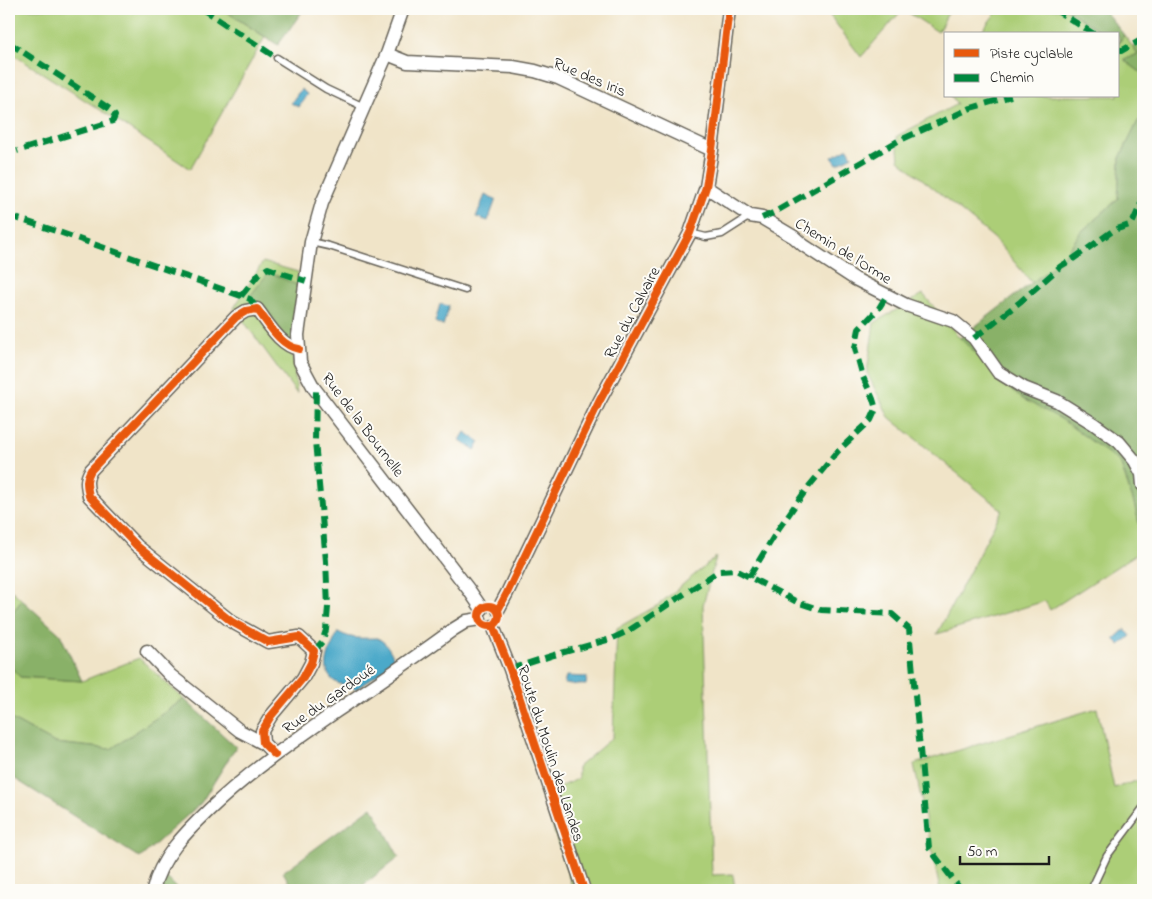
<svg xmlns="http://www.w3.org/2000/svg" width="1152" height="899" font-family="'Indie Flower',sans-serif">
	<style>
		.green { fill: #acce77; stroke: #64754a }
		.forest { fill: #89b168; stroke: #526642 }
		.water { fill: #4ba9c9; stroke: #346272 }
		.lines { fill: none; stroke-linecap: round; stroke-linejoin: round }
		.lane-casing { stroke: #666258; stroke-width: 9 }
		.street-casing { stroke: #666258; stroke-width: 15 }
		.lane { stroke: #fff; stroke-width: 6 }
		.street { stroke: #fff; stroke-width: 12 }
		.quiet { stroke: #00873e; stroke-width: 6; stroke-dasharray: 12 6; stroke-linecap: butt }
		.cycleway-casing { stroke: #fdfcf7; stroke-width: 11 }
		.cycleway { stroke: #e8590c; stroke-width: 8 }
		.labels { text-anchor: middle; stroke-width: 4; stroke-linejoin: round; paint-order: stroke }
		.street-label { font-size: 16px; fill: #1c1c1c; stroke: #fdfcf7 }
	</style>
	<rect width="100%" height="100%" fill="#fdfcf7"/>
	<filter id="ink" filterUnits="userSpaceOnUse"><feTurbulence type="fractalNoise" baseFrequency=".02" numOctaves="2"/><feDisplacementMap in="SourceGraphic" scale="10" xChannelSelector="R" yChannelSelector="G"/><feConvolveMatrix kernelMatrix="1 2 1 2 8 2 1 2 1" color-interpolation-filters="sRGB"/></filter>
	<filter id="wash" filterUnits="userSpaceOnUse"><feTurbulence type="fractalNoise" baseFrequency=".0096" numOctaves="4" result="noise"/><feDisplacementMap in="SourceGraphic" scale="20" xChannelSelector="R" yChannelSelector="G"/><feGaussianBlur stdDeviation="1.12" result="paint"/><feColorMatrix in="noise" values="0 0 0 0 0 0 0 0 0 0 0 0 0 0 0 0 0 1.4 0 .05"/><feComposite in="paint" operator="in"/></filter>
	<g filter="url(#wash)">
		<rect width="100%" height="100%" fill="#f0e4c8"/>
		<path class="green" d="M 9,9 L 222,9 L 265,37 L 190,169 L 102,111 L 9,52 Z
			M 825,9 L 950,9 L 938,32 L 903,9 L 861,57 Z
			M 999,9 L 1066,9 L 1105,34 L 979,34 Z
			M 1124,35 L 1138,54 L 1124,60 L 1143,74 L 1143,118 L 1138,121 L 1120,158 L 1118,199 L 1081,232 L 1061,260 L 1032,283 L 995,239 L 899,160 L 897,136 L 957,104 L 951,96 L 1118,96 L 1118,42 L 1119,42 Z
			M 263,262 L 298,272 L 301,287 L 291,343 L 297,394 L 234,308 Z
			M 923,294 L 960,338 L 1021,398 L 1061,418 L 1120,462 L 1134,503 L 1143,539 L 1143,553 L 1138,553 L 1050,610 L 1045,601 L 937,634 L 1002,510 L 889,417 L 867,373 L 874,323 Z
			M 716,557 L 703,605 L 712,875 L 733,874 L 735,890 L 573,890 L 542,794 L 578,779 L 578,767 L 613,737 L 617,628 L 658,605 Z
			M 9,588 L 22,600 L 9,617 Z
			M 139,658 L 184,699 L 111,749 L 55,743 L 9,718 L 9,665 L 20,677 L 82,681 Z
			M 1097,708 L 1114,788 L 1143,779 L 1143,890 L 1079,890 L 1078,887 L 1069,890 L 940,890 L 914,764 Z"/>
		<path class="forest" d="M 222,9 L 304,9 L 278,45 Z
			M 1066,9 L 1103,9 L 1124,35 L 1119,43 L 1118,34 L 1105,34 Z
			M 1143,39 L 1143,74 L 1124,60 L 1138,54 L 1133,47 Z
			M 1143,118 L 1143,539 L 1134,503 L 1120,462 L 1061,419 L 1021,398 L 960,338 L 1061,260 L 1081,232 L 1118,199 L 1120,158 L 1138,121 Z
			M 269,272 L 301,287 L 291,343 L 250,296 Z
			M 22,600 L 60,634 L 82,681 L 20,677 L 9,665 L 9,617 Z
			M 184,699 L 236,747 L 201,803 L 140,858 L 9,775 L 9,718 L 55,743 L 111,749 Z
			M 372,807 L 399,857 L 357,890 L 277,890 L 289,882 L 283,872 Z
			M 165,876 L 179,890 L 162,890 Z"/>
		<path class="water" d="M 301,89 L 307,94 L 299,107 L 291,103 Z
			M 848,148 L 852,156 L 837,164 L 832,157 Z
			M 485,195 L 496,199 L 488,221 L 476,217 Z
			M 440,304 L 449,306 L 443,326 L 435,322 Z
			M 465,432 L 480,442 L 475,450 L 460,440 Z
			M 1125,629 L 1131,636 L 1120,645 L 1114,639 Z
			M 338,632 C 353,640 362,638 377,638 C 387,642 392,653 395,662 L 355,690 L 354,688 C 347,686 340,685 334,681 C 318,669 332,646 338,632 Z
			M 566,676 L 587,677 L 586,685 L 564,684 Z"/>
	</g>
	<g filter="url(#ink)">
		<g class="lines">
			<defs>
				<path id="lane" d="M 277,58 L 326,89 L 364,107
					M 690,233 L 706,237 L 722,234 L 750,216
					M 311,242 L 329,246 L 465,290
					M 1091,890 L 1107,856 L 1143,808"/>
				<path id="street" d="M 403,9 L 387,54 L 322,203 L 311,242 L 298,335 L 300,362 L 314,388 L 469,590 L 482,609
					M 387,54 L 407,62 L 513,67 L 535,71 L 558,78 L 712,150
					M 706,187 L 750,216 L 762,218 L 794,237 L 803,245 L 855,279 L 906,305 L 953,321 L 974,338 L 998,372 L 1024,388 L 1057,401 L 1094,424 L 1119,442 L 1135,461 L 1142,474 L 1143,485
					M 498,610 L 507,593 L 599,402 L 690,233 L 706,187 L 712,150 L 729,9
					M 493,626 L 510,669 L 584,890
					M 147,651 L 170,675 L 240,731 L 263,743
					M 275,755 L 263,743 L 262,731 L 271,716 L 303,678 L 311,663 L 314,651 L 299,637 L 268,642 L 232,622 L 137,546 L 89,496 C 87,485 85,480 91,470 L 236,317 L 246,311 L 257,309 C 268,323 280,346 299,349
					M 153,890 C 160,858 186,832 209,810 C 253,768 304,734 354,699 C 388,676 421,653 454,629 L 467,621 L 480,619"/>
			</defs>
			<use href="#lane" class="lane-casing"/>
			<use href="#street" class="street-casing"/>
			<use href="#lane" class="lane"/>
			<use href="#street" class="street"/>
			<path class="quiet" d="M 202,9 L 277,58
				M 1054,9 L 1094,34
				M 9,43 L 110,109 L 115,116 L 113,121 L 17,151
				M 1118,49 L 1121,51 L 1143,39
				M 9,216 L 56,231 L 250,299 L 257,309
				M 762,218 L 773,213 L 898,141 L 971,108 L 1011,96
				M 241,296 L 259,274 L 268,268 L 284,274 L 306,281
				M 974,338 L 1020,302 L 1061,266 L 1073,259 L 1114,230 L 1132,224 L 1143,199
				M 749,577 L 779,528 L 806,490 L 838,451 L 871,420 L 876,409 L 873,399 L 863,377 L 855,348 L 859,329 L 879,308 L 887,295
				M 314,651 L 322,642 L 326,630 L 328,607 L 326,561 L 315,441 L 316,391
				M 510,669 L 554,655 L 611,639 L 628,631 L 719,571 L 736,570 L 797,602 L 821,610 L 892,614 L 909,629 L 929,848 L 961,890"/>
			<defs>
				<path id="cycleway" d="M479 616a10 10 0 1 1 20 0a10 10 0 1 1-20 0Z
					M 498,610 L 507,593 L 599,402 L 690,233 L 706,187 L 712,150 L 729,9
					M 493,626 L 510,669 L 584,890
					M 275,755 L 263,743 L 262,731 L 271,716 L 303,678 L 311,663 L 314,651 L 299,637 L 268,642 L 232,622 L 137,546 L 89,496 C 87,485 85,480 91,470 L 236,317 L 246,311 L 257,309 C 268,323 280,346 299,349"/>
			</defs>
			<use href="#cycleway" class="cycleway-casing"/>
			<use href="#cycleway" class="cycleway"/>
		</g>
	</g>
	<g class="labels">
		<g class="street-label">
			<text transform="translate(590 76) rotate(23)" y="6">Rue des Iris</text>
			<text transform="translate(844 250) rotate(32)" y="6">Chemin de l'Orme</text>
			<text transform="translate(631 312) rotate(-62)" y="6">Rue du Calvaire</text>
			<text transform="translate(364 424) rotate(53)" y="6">Rue de la Bournelle</text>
			<text transform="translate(328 698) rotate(-35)" y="6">Rue du Gardoué</text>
			<text transform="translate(552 753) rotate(72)" y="6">Route du Moulin des Landes</text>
		</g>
	</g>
	<rect width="1152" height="899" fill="none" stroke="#fdfcf7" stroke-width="30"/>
	<rect x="944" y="32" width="175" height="65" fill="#fdfcf7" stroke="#a3a29f"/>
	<rect x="954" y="49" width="25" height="8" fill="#e8590c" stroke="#a3a29f"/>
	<text x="990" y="58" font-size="15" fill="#1c1c1c">Piste cyclable</text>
	<rect x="954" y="74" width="25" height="8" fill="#00873e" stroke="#a3a29f"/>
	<text x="990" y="82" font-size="15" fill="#1c1c1c">Chemin</text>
	<path d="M960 856v8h89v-8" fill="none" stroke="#1c1c1c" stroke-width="2.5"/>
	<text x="967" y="856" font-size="15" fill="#1c1c1c" stroke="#fdfcf7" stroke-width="4" paint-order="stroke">50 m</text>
</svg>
